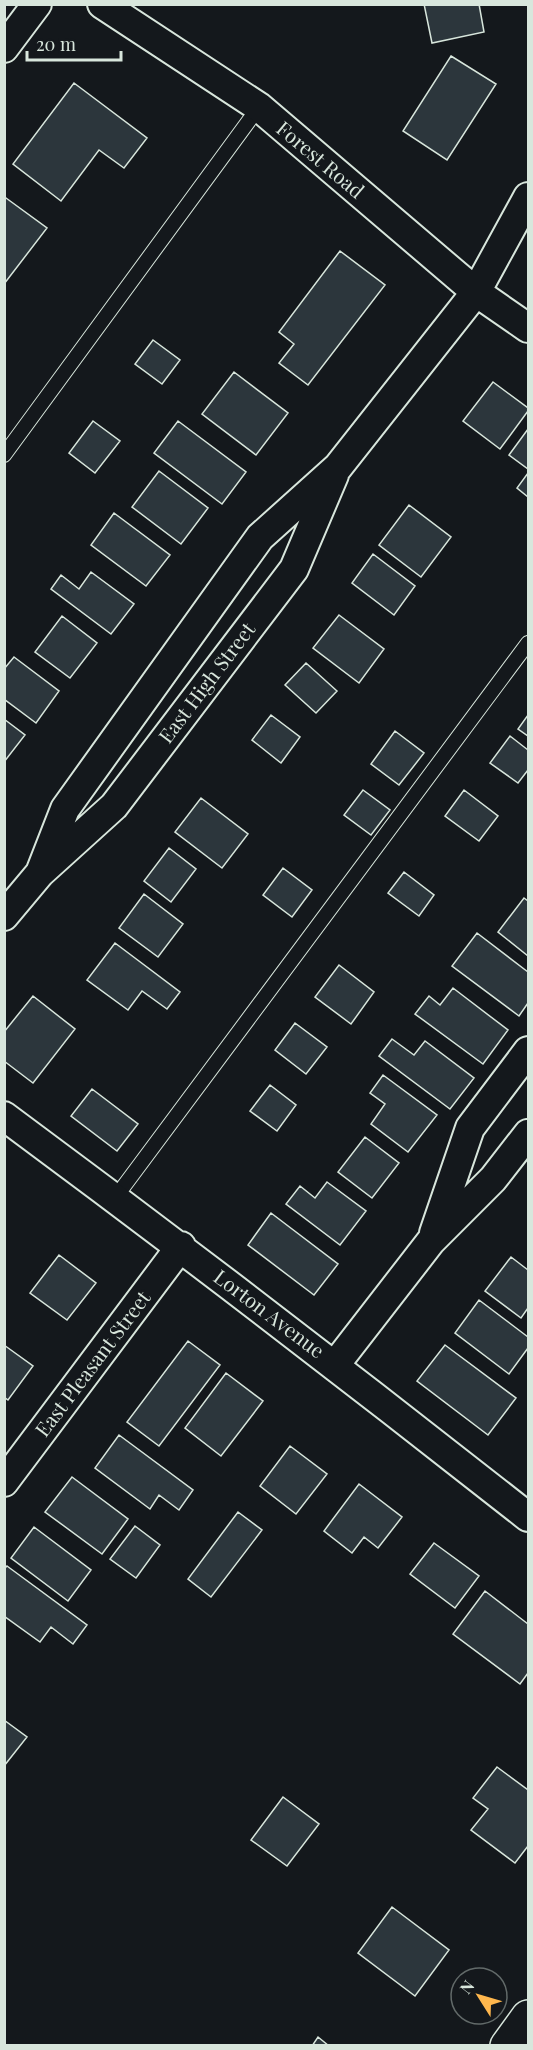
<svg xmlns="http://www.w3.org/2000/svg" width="533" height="2050" font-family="'Playfair Display',serif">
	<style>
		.building { fill: #2c363c; stroke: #d8e6dc; stroke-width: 1.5 }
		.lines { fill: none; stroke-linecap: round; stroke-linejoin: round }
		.lane-casing { stroke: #d8e6dc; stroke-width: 16 }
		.street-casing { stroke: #d8e6dc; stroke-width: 32 }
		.secondary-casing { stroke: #d8e6dc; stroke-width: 36 }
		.lane { stroke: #14181c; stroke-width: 14 }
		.street { stroke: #14181c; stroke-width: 28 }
		.secondary { stroke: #14181c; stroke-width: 33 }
		.labels { text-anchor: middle; stroke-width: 4.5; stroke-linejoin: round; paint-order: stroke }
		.street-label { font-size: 20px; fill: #d8e6dc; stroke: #14181c }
	</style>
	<rect width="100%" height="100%" fill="#14181c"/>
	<path class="building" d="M 424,4 L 479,4 L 484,32 L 432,43 Z
		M 451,56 L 496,84 L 447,160 L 403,131 Z
		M 74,83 L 147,138 L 124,168 L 99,150 L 61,201 L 13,164 Z
		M 6,198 L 47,228 L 4,284 L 4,200 Z
		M 340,251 L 385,285 L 308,385 L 279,363 L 294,344 L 279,332 Z
		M 153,340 L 180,360 L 162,384 L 135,364 Z
		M 234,372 L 288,413 L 256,455 L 202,414 Z
		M 493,382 L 528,408 L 528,411 L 500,449 L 463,421 Z
		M 93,421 L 120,441 L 95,473 L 69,453 Z
		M 178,421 L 246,472 L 222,504 L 154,453 Z
		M 528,429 L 528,469 L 509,455 Z
		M 159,471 L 208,508 L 181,544 L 132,507 Z
		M 528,473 L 528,497 L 517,488 Z
		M 409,505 L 451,537 L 421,577 L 379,545 Z
		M 114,513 L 170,555 L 146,586 L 91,545 Z
		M 373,554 L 415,586 L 394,615 L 352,583 Z
		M 91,572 L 134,604 L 111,634 L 51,589 L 61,575 L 79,589 Z
		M 339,615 L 384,649 L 359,683 L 313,648 Z
		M 62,616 L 97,643 L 70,678 L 35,652 Z
		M 14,657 L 59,691 L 36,723 L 4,699 L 4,669 Z
		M 306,663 L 337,691 L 316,713 L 285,685 Z
		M 271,715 L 300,737 L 281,763 L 252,740 Z
		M 528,715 L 528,736 L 518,729 Z
		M 4,719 L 25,735 L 4,762 Z
		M 395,731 L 424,753 L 399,785 L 371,764 Z
		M 510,736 L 528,750 L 528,770 L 518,783 L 490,763 Z
		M 363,790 L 390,810 L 371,835 L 344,815 Z
		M 464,790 L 498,816 L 479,841 L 445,816 Z
		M 201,798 L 248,834 L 222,868 L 175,832 Z
		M 169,848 L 196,869 L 171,902 L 144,881 Z
		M 283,868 L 312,890 L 292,917 L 263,895 Z
		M 404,872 L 434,895 L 419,916 L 388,893 Z
		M 144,894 L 183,924 L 158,957 L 119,928 Z
		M 524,898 L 528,901 L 528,956 L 498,932 Z
		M 477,933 L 528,972 L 528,1003 L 519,1016 L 452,966 Z
		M 115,943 L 180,992 L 167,1009 L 142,991 L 128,1010 L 87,980 Z
		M 339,965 L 374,992 L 351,1024 L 315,997 Z
		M 453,988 L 508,1030 L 483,1064 L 415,1014 L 429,996 L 440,1005 Z
		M 33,996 L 75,1029 L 33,1083 L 4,1061 L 4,1032 Z
		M 295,1023 L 327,1047 L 306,1074 L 275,1050 Z
		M 392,1039 L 414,1055 L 425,1041 L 474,1078 L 450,1109 L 379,1056 Z
		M 383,1075 L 437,1115 L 408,1152 L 371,1124 L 385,1104 L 370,1093 Z
		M 270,1085 L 296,1105 L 277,1131 L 250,1111 Z
		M 92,1089 L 138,1124 L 117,1151 L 71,1116 Z
		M 365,1137 L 399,1163 L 372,1198 L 338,1172 Z
		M 327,1182 L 366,1211 L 340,1245 L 286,1204 L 300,1186 L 315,1198 Z
		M 271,1213 L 338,1264 L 314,1295 L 248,1245 Z
		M 59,1255 L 96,1283 L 67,1320 L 30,1293 Z
		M 511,1257 L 528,1270 L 528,1308 L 521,1318 L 485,1291 Z
		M 479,1300 L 528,1337 L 528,1348 L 509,1374 L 455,1333 Z
		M 188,1341 L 220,1365 L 159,1446 L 127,1422 Z
		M 4,1345 L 33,1366 L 8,1400 L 4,1397 Z
		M 445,1345 L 516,1398 L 488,1435 L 417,1381 Z
		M 226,1373 L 263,1401 L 221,1456 L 185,1428 Z
		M 119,1435 L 193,1490 L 179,1510 L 159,1495 L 150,1509 L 95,1468 Z
		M 290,1446 L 327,1474 L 296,1514 L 260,1486 Z
		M 72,1477 L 128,1519 L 102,1554 L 45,1512 Z
		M 359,1484 L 402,1517 L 378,1548 L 364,1537 L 352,1553 L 324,1531 Z
		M 238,1512 L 262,1530 L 211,1597 L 188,1579 Z
		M 135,1526 L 160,1545 L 136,1578 L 110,1559 Z
		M 34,1527 L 91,1570 L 68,1601 L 11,1558 Z
		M 434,1543 L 479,1576 L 455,1608 L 410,1574 Z
		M 7,1566 L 87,1625 L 73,1644 L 51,1627 L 40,1642 L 4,1616 L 4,1569 Z
		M 485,1591 L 528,1624 L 528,1673 L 520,1684 L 453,1634 Z
		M 4,1720 L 27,1737 L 4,1766 Z
		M 497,1767 L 528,1790 L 528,1846 L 515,1863 L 471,1830 L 488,1809 L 473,1798 Z
		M 283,1797 L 319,1824 L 287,1866 L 251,1840 Z
		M 392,1907 L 449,1950 L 415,1996 L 358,1953 Z
		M 318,2037 L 329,2046 L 312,2046 Z"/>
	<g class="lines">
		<defs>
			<path id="lane" d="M 4,455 L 259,107
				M 115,1198 L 528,643"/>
			<path id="street" d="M 102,4 L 259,107 L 476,292 L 528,328
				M 4,48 L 37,4
				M 40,873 L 65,809 L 260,537 L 338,467 L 476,292 L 528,197
				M 4,916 L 40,873 L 114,806 L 294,569 L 334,475
				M 4,1116 C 181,1247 356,1381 528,1517
				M 434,1233 L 470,1128 L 528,1051
				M 335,1365 L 431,1241 L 493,1179 L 528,1134
				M 4,1482 L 181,1246"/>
			<path id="secondary" d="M 507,2046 L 528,2017"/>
		</defs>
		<use href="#lane" class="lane-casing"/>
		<use href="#street" class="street-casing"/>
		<use href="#secondary" class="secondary-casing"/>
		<use href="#lane" class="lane"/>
		<use href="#street" class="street"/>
		<use href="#secondary" class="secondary"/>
	</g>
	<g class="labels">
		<g class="street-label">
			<text transform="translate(320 160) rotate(40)" y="7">Forest Road</text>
			<text transform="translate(207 683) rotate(-53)" y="7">East High Street</text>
			<text transform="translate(269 1314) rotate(37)" y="7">Lorton Avenue</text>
			<text transform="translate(93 1364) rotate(-53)" y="7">East Pleasant Street</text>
		</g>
	</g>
	<rect width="533" height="2050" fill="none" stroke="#d8e6dc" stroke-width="12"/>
	<g transform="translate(479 1996) rotate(307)"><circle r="28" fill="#14181c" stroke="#626a69" stroke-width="1.5"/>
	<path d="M0-4.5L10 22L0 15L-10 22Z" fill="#ffb74d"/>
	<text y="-9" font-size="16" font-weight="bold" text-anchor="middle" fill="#d8e6dc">N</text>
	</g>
	<path d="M27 51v9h94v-9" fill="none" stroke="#d8e6dc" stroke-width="3"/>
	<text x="36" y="51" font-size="18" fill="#d8e6dc" stroke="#14181c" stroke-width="4.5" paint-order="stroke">20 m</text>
</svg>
